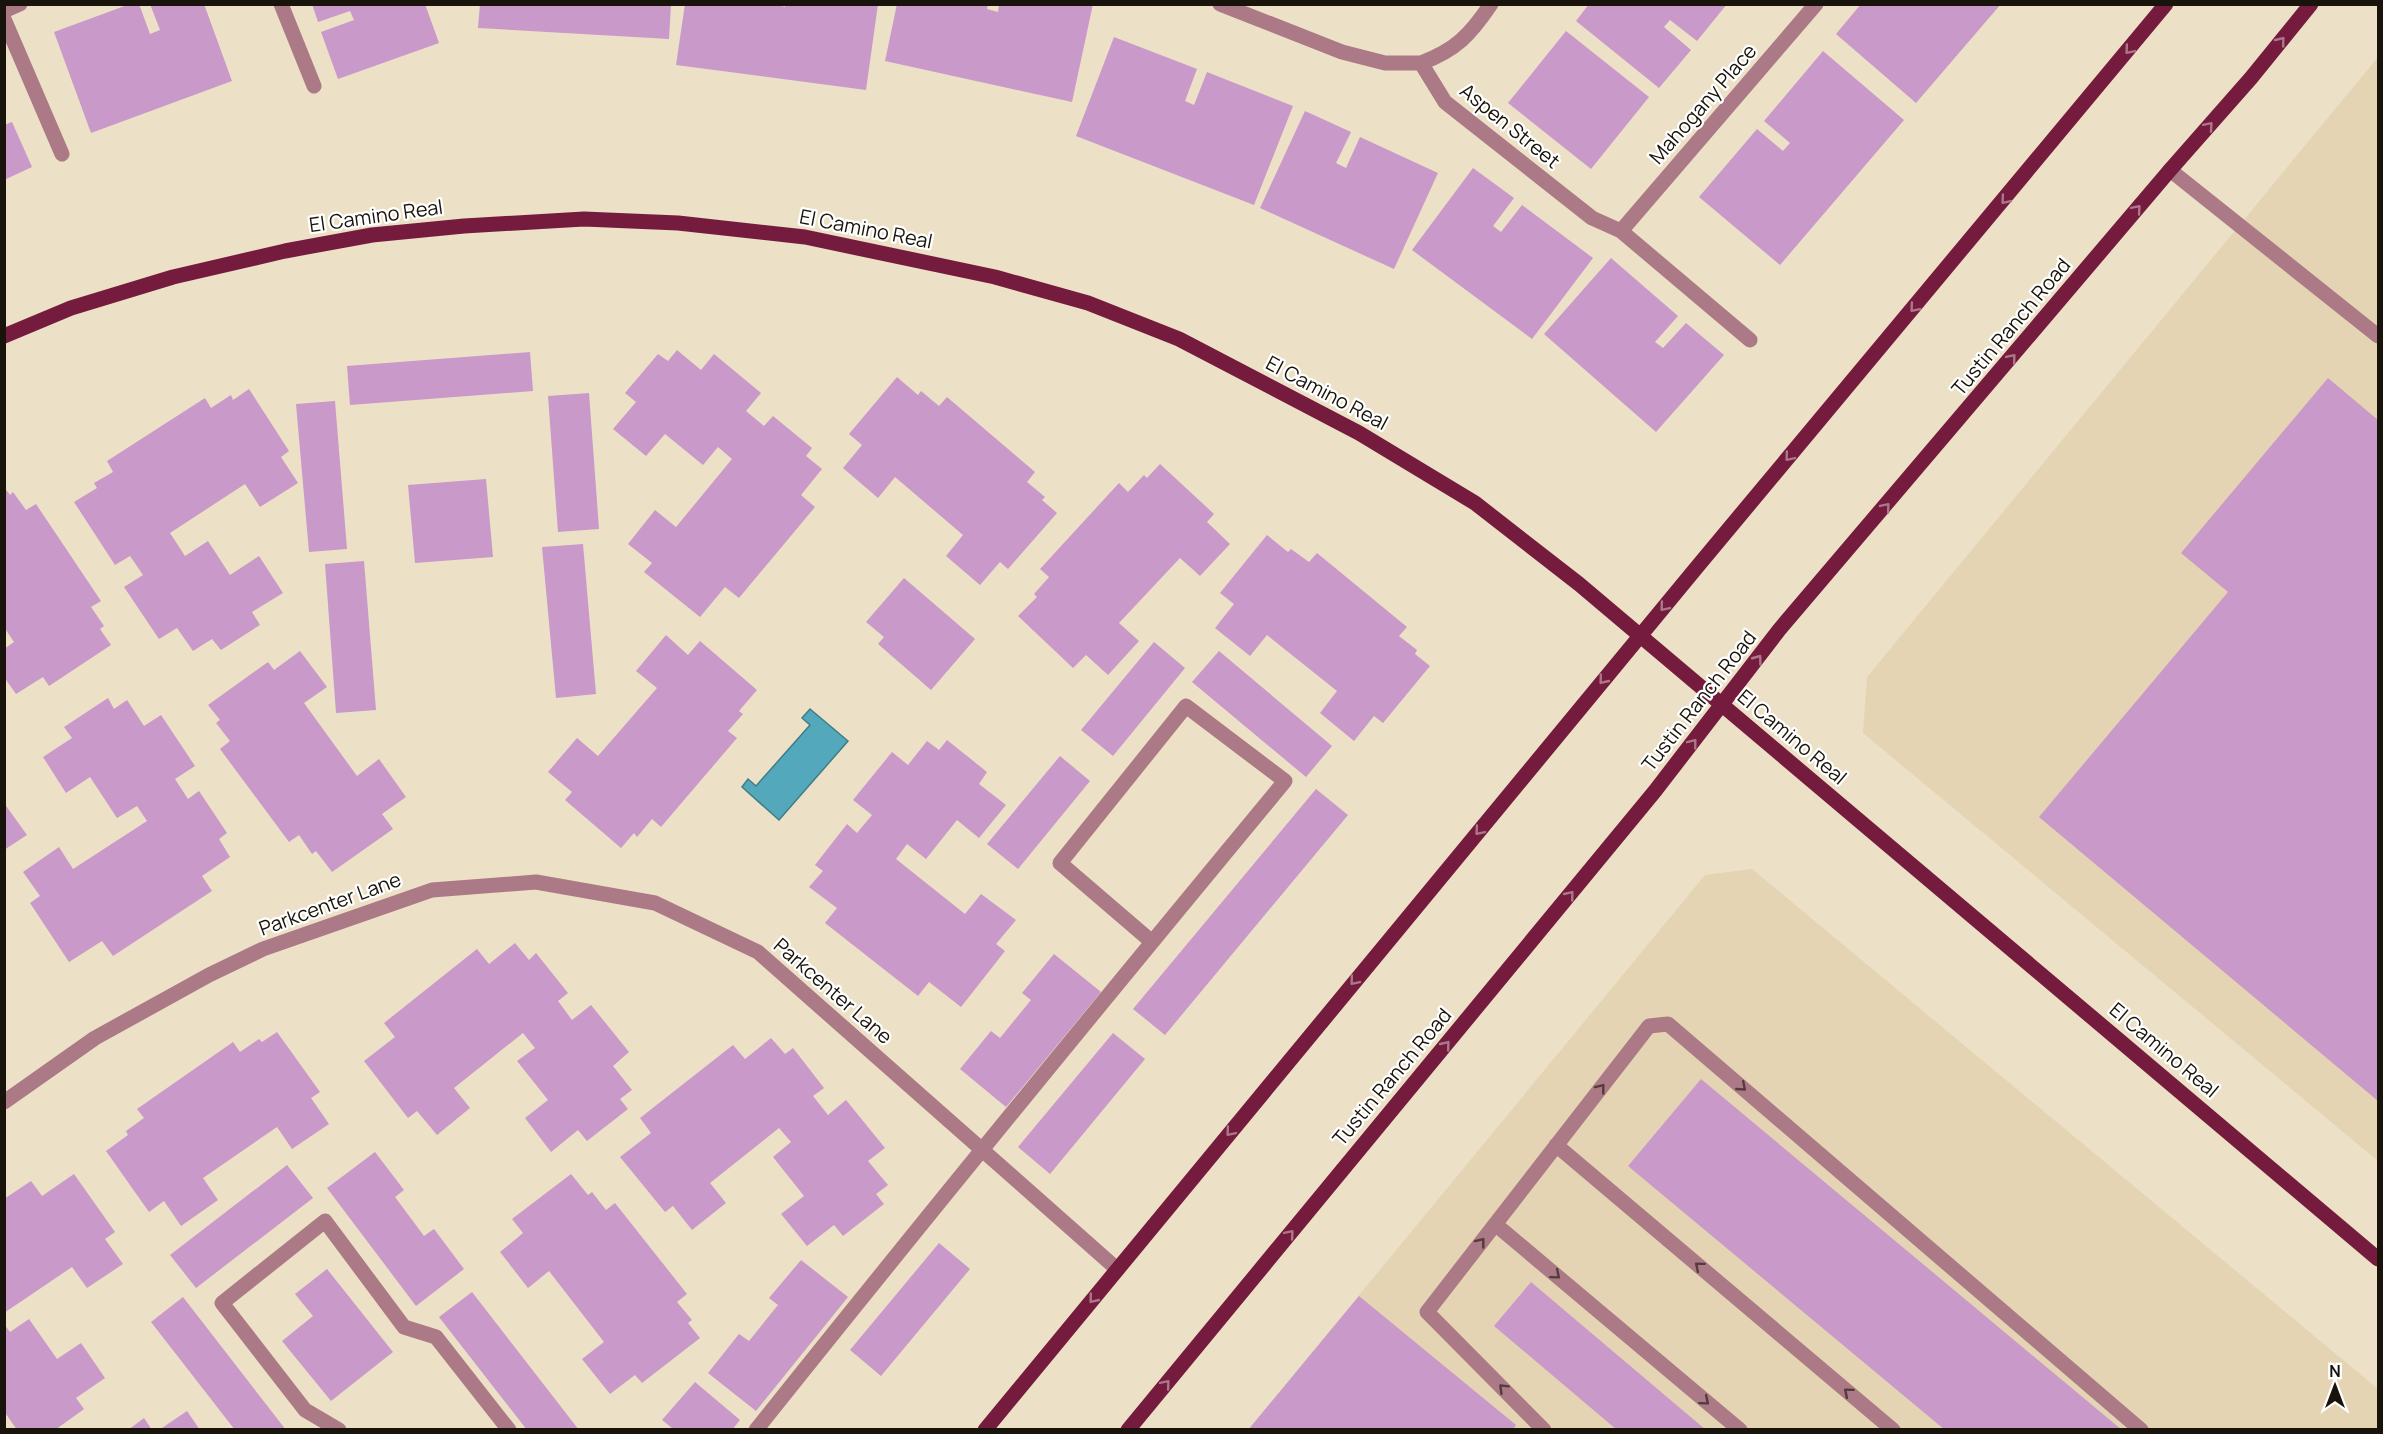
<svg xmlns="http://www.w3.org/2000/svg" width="2383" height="1434" font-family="Manrope,sans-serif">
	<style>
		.built { fill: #e4d4b4 }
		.water { fill: #53a9bb; stroke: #417c86; stroke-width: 1.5 }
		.building { fill: #c999c9 }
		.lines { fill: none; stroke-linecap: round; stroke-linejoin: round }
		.minor { stroke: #ac7986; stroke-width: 15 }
		.major { stroke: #751c3e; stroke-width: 15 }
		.oneway { stroke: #ac778b }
		.oneway2 { stroke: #533c3c }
		.labels { text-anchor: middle; stroke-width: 4.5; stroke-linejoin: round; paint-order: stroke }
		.street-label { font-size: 20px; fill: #18140b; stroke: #fff }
	</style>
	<rect width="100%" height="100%" fill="#ece0c7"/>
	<path class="built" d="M 2378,57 L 2378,1161 L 1863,733 L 1867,677 Z
		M 1752,869 L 2378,1389 L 2378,1430 L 1248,1430 L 1705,875 Z"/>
	<path class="water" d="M 810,709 L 848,741 L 779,820 L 742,787 L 748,779 L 756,786 L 810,725 L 802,718 Z"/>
	<path class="building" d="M 130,4 L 139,4 L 150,34 L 160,30 L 150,4 L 204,4 L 232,81 L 91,133 L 54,32 Z
		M 312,4 L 425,4 L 439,43 L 338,79 L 321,32 L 354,20 L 350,11 L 318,22 Z
		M 480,4 L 671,4 L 669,39 L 478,28 Z
		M 685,4 L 775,4 L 785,7 L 785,4 L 878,4 L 866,90 L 676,65 Z
		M 897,4 L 988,4 L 987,9 L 998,12 L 999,4 L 1093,4 L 1072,102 L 885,61 Z
		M 1589,4 L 1727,4 L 1697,41 L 1670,20 L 1664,27 L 1691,50 L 1659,88 L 1576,21 Z
		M 1861,4 L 2001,4 L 1916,103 L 1836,34 Z
		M 1566,31 L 1649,97 L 1591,169 L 1508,103 Z
		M 1114,37 L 1197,69 L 1185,101 L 1194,105 L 1207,72 L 1293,106 L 1254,205 L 1076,136 Z
		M 1823,51 L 1904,120 L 1780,265 L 1699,197 L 1757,129 L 1783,151 L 1790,143 L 1764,121 Z
		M 1305,111 L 1351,132 L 1336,163 L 1346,168 L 1360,137 L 1438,173 L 1394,269 L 1260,208 Z
		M 12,122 L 32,167 L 4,180 L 4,125 Z
		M 1473,168 L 1514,198 L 1493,226 L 1501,232 L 1522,205 L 1593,258 L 1532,339 L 1412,250 Z
		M 1611,258 L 1678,316 L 1655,342 L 1663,348 L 1686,323 L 1724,355 L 1656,432 L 1544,334 Z
		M 677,350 L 701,370 L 714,354 L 761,393 L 746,411 L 764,426 L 773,416 L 812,448 L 806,456 L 822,469 L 801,495 L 815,507 L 739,598 L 725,587 L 700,617 L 644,572 L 652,563 L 628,544 L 655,510 L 676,527 L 732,459 L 718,447 L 703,465 L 665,434 L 646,456 L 613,429 L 636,402 L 625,393 L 658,354 L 668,361 Z
		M 530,352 L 533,391 L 350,405 L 347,366 Z
		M 897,377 L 918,395 L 921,391 L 939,406 L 947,397 L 1035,472 L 1027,482 L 1045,497 L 1042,500 L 1057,513 L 1008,569 L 1000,562 L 980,585 L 946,556 L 963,535 L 895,477 L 878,498 L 843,468 L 862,445 L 849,434 Z
		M 2328,378 L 2378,420 L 2378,1101 L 2039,817 L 2228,592 L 2181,553 Z
		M 249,389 L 289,451 L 281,457 L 298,483 L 260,507 L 245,484 L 170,533 L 185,556 L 208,541 L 230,575 L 259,556 L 283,593 L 252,612 L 260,625 L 221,650 L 212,639 L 193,651 L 177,628 L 159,639 L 124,587 L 143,575 L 130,556 L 115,565 L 74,502 L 97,488 L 94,483 L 113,472 L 107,461 L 205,398 L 211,408 L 231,395 L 233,400 Z
		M 589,393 L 599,529 L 558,532 L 548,396 Z
		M 335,401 L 347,549 L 309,552 L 296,404 Z
		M 1160,464 L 1214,514 L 1207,522 L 1230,544 L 1200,576 L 1180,558 L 1119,623 L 1139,641 L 1108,675 L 1086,655 L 1073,668 L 1018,616 L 1037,597 L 1034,594 L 1049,577 L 1040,569 L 1119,483 L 1128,492 L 1144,475 L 1147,478 Z
		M 486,479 L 493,557 L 415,563 L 408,485 Z
		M 4,487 L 10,495 L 13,492 L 26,510 L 36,504 L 101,601 L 91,607 L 104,626 L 100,629 L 111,645 L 49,686 L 43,677 L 16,694 L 4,677 L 4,649 L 14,642 L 4,627 Z
		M 1267,535 L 1288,552 L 1291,549 L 1309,562 L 1317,553 L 1407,627 L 1399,636 L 1417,650 L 1415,654 L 1430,666 L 1383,723 L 1374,716 L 1354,741 L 1320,713 L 1337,691 L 1267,635 L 1250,656 L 1215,628 L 1234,604 L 1220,593 Z
		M 583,544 L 596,694 L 556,698 L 542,547 Z
		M 364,561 L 376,710 L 336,713 L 325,564 Z
		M 904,578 L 975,639 L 931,690 L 878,644 L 884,637 L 866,622 Z
		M 666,635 L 688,655 L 700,641 L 757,690 L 739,711 L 743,714 L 728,731 L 737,738 L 661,827 L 652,819 L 637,837 L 634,833 L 621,848 L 565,800 L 572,792 L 548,772 L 577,738 L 598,756 L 657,688 L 636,671 Z
		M 1154,642 L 1185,668 L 1113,756 L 1081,730 Z
		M 300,651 L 327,687 L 304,703 L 357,776 L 379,759 L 406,797 L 382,814 L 393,829 L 332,872 L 316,851 L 312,854 L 299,835 L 289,842 L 220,749 L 230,741 L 216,723 L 220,720 L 208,705 L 268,662 L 274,670 Z
		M 1219,651 L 1332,746 L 1306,777 L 1192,682 Z
		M 108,698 L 114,709 L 127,700 L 144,726 L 161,715 L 195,766 L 175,779 L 188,799 L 199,791 L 227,833 L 219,839 L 230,857 L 202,876 L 212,891 L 113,956 L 102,941 L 69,962 L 30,903 L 40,896 L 23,872 L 59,847 L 73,869 L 147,821 L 137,806 L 117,818 L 90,777 L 66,793 L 43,757 L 72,738 L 64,727 Z
		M 947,740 L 987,772 L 979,784 L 1006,805 L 979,838 L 957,820 L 926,859 L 907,844 L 896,859 L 965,914 L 981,894 L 1016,920 L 996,944 L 1005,951 L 961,1007 L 929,982 L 918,996 L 825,923 L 837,908 L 809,887 L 823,871 L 815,865 L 847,824 L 857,833 L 872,815 L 853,800 L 892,752 L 908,765 L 927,741 L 939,750 Z
		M 1060,756 L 1090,781 L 1018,869 L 987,844 Z
		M 1316,789 L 1348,815 L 1165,1035 L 1133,1009 Z
		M 4,803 L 27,835 L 4,850 Z
		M 515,943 L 529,960 L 536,953 L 568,993 L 558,1001 L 572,1020 L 591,1005 L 629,1052 L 613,1066 L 632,1090 L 620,1099 L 628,1109 L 587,1141 L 578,1130 L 551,1152 L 525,1118 L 548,1100 L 517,1061 L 535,1048 L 523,1033 L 454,1088 L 470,1108 L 437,1135 L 417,1111 L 408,1118 L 364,1061 L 395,1037 L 384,1023 L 477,949 L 489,964 Z
		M 1054,954 L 1101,992 L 1006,1107 L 960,1069 L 991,1031 L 1000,1038 L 1031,1000 L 1022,993 Z
		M 277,1032 L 320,1092 L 311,1098 L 329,1124 L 292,1149 L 277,1127 L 203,1178 L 218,1200 L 181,1226 L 164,1201 L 149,1212 L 106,1151 L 128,1135 L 126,1131 L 144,1118 L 137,1109 L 233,1042 L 240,1052 L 259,1039 L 262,1042 Z
		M 1113,1033 L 1145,1059 L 1050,1174 L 1018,1147 Z
		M 771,1038 L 785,1054 L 793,1048 L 824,1088 L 813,1096 L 828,1115 L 846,1100 L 885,1148 L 868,1161 L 888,1185 L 876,1194 L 884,1204 L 843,1236 L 834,1225 L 807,1246 L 781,1214 L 804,1196 L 773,1157 L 791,1142 L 779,1128 L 710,1183 L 726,1203 L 692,1230 L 673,1206 L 665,1212 L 620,1157 L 651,1133 L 640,1118 L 733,1045 L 745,1059 Z
		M 1701,1079 L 2122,1430 L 1945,1430 L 1628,1166 Z
		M 375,1152 L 404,1190 L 395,1197 L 424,1236 L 434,1229 L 464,1269 L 416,1306 L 327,1188 Z
		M 287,1165 L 313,1198 L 196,1288 L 170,1255 Z
		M 74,1174 L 115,1232 L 105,1239 L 123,1264 L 87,1288 L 72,1267 L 4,1313 L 4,1199 L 31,1181 L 42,1196 Z
		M 571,1174 L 588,1195 L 592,1192 L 606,1210 L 615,1203 L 687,1294 L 677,1302 L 692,1320 L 688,1323 L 700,1338 L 642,1383 L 635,1375 L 610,1394 L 582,1359 L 604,1342 L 549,1271 L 528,1288 L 500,1252 L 523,1233 L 512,1219 Z
		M 939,1243 L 970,1269 L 881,1376 L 850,1350 Z
		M 801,1260 L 848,1297 L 756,1411 L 708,1373 L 739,1334 L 749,1341 L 778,1305 L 769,1298 Z
		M 327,1269 L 393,1352 L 331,1401 L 282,1341 L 313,1316 L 295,1294 Z
		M 1531,1282 L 1706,1430 L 1617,1430 L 1494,1326 Z
		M 472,1292 L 579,1430 L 527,1430 L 439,1317 Z
		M 1359,1296 L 1516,1425 L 1513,1430 L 1248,1430 Z
		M 183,1297 L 286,1430 L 235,1430 L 151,1322 Z
		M 29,1319 L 57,1359 L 81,1343 L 105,1378 L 76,1398 L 84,1409 L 55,1430 L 17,1430 L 4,1411 L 4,1324 L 10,1332 Z
		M 695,1382 L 740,1420 L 732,1430 L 670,1430 L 672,1428 L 662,1420 Z
		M 187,1411 L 200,1430 L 159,1430 Z
		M 144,1418 L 152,1430 L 128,1430 Z"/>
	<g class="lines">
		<path class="minor" d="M 281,4 L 314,86
			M 1220,4 L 1342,52 L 1385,63 L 1421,63 L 1445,102 L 1592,218 L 1621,231 L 1750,340
			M 4,11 L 20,4
			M 4,19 L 62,154
			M 1421,63 C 1456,50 1470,35 1491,4
			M 2170,170 L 2378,336
			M 1621,231 L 1816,4
			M 4,1102 L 95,1038 L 209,975 L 263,949 L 432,890 L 536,882 L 655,903 L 758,952 L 1117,1269
			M 1556,1145 L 1893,1430
			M 1495,1224 L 1740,1430
			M 339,1430 L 305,1410 L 222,1303 L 325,1221 L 404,1327 L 436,1337 L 509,1430
			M 756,1430 C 930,1212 1107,996 1285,781 L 1186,706 L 1060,863 L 1152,942
			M 1544,1430 L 1427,1312 L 1649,1026 L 1668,1024 L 2141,1430"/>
		<path class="major" d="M 4,336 L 71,308 L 173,277 L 285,251 L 372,235 L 464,226 L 584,219 L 678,223 L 805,237 L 995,277 L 1088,303 L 1179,339 L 1359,433 L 1475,503 L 1579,584 L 2378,1259
			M 985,1430 L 1697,567 L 2166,4
			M 1128,1430 L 1655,791 L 1779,630 L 2170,170 L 2251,78 L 2311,4"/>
	</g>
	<defs><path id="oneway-chevron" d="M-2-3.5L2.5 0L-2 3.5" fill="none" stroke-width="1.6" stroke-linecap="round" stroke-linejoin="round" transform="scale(1.5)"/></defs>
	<g class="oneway">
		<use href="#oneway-chevron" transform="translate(2281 41) rotate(-51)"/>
		<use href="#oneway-chevron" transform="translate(2129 50) rotate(130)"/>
		<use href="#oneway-chevron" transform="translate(2209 126) rotate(-49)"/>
		<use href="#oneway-chevron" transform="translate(2005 200) rotate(130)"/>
		<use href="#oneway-chevron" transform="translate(2137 209) rotate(-50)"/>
		<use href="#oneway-chevron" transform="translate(1914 308) rotate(130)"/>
		<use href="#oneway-chevron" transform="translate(2012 358) rotate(-50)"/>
		<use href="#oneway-chevron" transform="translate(1789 457) rotate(130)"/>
		<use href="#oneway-chevron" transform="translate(1886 507) rotate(-50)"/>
		<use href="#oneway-chevron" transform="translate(1664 607) rotate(130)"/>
		<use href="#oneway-chevron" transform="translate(1758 659) rotate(-53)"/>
		<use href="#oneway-chevron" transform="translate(1603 680) rotate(129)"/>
		<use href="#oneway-chevron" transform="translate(1693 743) rotate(-52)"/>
		<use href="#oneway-chevron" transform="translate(1479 831) rotate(130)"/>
		<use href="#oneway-chevron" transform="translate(1570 895) rotate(-51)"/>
		<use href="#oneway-chevron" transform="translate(1354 981) rotate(130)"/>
		<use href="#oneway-chevron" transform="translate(1446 1045) rotate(-51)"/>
		<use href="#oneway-chevron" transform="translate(1230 1132) rotate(130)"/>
		<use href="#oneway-chevron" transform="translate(1290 1234) rotate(-50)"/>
		<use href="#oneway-chevron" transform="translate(1093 1299) rotate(129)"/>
		<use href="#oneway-chevron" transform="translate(1166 1384) rotate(-50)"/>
	</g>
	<g class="oneway2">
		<use href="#oneway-chevron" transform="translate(1742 1087) rotate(41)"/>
		<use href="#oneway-chevron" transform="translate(1601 1088) rotate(-52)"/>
		<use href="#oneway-chevron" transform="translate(1481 1242) rotate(-52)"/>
		<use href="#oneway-chevron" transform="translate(1699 1266) rotate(-140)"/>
		<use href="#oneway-chevron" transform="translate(1556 1275) rotate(40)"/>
		<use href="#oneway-chevron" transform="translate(1503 1388) rotate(-135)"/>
		<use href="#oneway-chevron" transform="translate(1848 1392) rotate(-140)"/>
		<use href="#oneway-chevron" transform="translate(1705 1401) rotate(40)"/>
	</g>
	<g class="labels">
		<g class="street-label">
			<text transform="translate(1703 104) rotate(-49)" y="7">Mahogany Place</text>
			<text transform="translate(1510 126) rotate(39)" y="7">Aspen Street</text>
			<text transform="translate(376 216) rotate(-8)" y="7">El Camino Real</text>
			<text transform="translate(866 229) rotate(11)" y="7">El Camino Real</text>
			<text transform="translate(2011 327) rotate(-50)" y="7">Tustin Ranch Road</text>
			<text transform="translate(1327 393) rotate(28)" y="7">El Camino Real</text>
			<text transform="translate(1699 701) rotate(-52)" y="7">Tustin Ranch Road</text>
			<text transform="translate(1792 737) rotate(40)" y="7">El Camino Real</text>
			<text transform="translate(330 904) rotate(-20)" y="7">Parkcenter Lane</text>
			<text transform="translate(833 991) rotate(41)" y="7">Parkcenter Lane</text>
			<text transform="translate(2164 1050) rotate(40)" y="7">El Camino Real</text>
			<text transform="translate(1392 1077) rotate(-50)" y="7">Tustin Ranch Road</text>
		</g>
	</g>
	<rect width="2383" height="1434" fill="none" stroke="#18140b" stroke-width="12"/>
	<g transform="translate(2335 1386)" stroke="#ffffff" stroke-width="4.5" paint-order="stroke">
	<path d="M0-4.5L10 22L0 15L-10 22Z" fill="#18140b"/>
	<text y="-9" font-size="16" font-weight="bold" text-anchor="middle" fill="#18140b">N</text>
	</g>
</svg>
